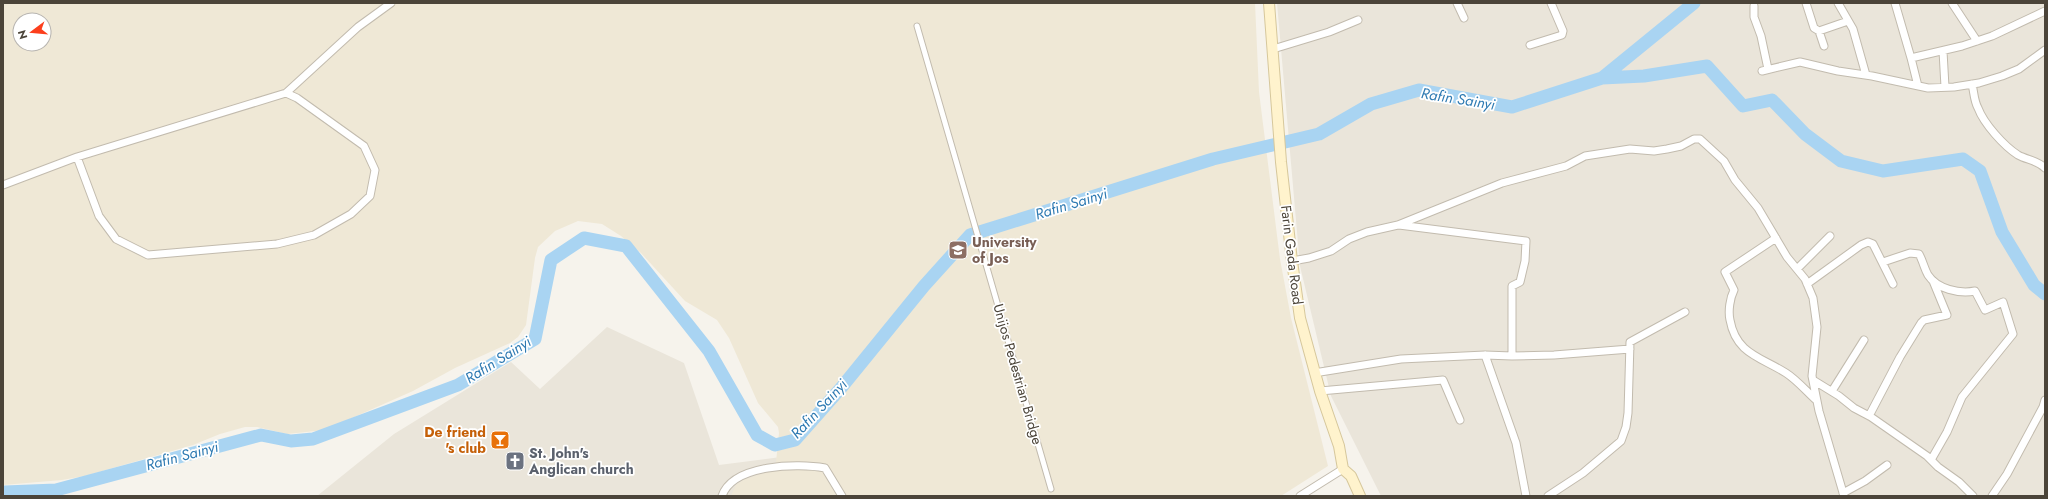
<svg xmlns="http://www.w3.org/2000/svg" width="2048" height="499" font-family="Jost,sans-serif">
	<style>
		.residential { fill: #eae5da }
		.education { fill: #efe8d6; fill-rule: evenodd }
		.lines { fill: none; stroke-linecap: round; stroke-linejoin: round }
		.river { stroke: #a9d4f2; stroke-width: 13 }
		.pedestrian-casing { stroke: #c2bbae; stroke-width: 7 }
		.minor-casing { stroke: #c2bbae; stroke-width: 9 }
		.secondary-casing { stroke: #d6c79b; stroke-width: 12 }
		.pedestrian { stroke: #fff; stroke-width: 5 }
		.minor { stroke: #fff; stroke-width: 7 }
		.secondary { stroke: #fff3cd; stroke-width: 10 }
		.labels { text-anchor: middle; stroke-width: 3.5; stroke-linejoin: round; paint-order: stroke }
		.education-label { font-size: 14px; font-weight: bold; fill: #785e54; stroke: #fff; text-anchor: start }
		.street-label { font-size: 14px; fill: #4b4439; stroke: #fff }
		.food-label { font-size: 14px; font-weight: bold; fill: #c56008; stroke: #fff; text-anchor: end }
		.worship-label { font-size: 14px; font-weight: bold; fill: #5b616d; stroke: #fff; text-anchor: start }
		.water-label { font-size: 15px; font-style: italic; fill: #2e7ab2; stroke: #fff }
	</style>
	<rect width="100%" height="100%" fill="#f6f3ec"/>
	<path class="residential" d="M 1277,3 L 2045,3 L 2045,496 L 1381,496 L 1331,396 L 1300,266 Z
		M 607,327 L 684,363 L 719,465 L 903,441 L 1245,496 L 317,496 L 394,434 L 511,362 L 540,389 Z"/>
	<path class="education" d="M 3,3 L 1255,3 L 1259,92 L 1280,259 L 1291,318 L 1328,466 L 1281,496 L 731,496 L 736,485 L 743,480 L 769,471 L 776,462 L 779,433 L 778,427 L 758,403 L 729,338 L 717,320 L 685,301 L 641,253 L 621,236 L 602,224 L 578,221 L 555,231 L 538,247 L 535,258 L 526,325 L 518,337 L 510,343 L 455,368 L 413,391 L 325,430 L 287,434 L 257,427 L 245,427 L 220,434 L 193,445 L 85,476 L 62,480 L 3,485 ZM 20,20 L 44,20 L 44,44 L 20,44 Z"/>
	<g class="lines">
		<path class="river" d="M 1602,78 L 1644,76 L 1707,66 L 1743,106 L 1772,100 L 1805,134 L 1841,161 L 1883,171 L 1963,159 L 1980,171 L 2002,232 L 2034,285 L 2045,294
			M 3,494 L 5,492 L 56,490 L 261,435 L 291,441 L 313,439 L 458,385 L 535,339 L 551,260 L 584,238 L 626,246 L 709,351 L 757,435 L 775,445 L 795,440 L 841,388 L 924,286 L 970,235 L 1213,159 L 1319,134 L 1371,104 L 1419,90 L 1512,107 L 1602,78 L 1694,3"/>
		<defs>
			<path id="pedestrian" d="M 917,26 L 1051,489"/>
			<path id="minor" d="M 1457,3 L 1464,18
				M 1806,3 L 1814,28 L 1819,31
				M 1838,3 L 1853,29 L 1866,75
				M 1895,3 L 1911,58
				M 1952,3 L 1977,41
				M 1754,6 L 1754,17 L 1761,36 L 1768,69
				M 1530,45 L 1562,35 L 1563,31 L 1551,3
				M 1824,46 L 1819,31 L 1848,21
				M 1273,49 L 1329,32 L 1358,20
				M 1943,51 L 1945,87
				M 1762,71 L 1800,62 L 1838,71 L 1872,76 L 1928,88 L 1954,87 L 1979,83 L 2002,76 L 2019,69 L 2045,50
				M 1972,84 C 1974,92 1974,101 1978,108 C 1984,124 2004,146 2018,155 C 2027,160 2037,160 2045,168
				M 1918,86 L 1911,58 L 1962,46 L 1992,36 L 2045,11
				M 77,157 L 99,216 L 116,239 L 148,255 L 277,244 L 314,235 L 351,214 L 370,196 L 375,170 L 364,146 L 297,98 L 286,93
				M 3,185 L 77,157 L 286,93 L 358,27 L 391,3
				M 1399,225 L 1526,241 L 1525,261 L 1520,282 L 1512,286 L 1512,356
				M 1776,238 L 1725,272 L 1734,290 C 1730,298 1728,311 1730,320 C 1736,354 1761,357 1786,373 C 1797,380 1806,391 1816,400
				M 1292,261 L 1309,258 L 1331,251 L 1349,239 L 1367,232 L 1398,225 L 1502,183 L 1566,166 L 1585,156 L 1630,149 L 1654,151 L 1667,149 L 1681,146 L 1694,139 L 1700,139 L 1724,161 L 1735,180 L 1758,208 L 1787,257 L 1805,279 L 1813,298 L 1817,327 L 1812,376 L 1819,411 L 1844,496
				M 1883,262 L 1910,253 L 1919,254 C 1923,261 1924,268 1928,275 C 1937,289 1959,294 1975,291 L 1985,310 L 2003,302 L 2013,334 L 1962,397 L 1947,432 L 1931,460
				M 1797,269 L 1830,236
				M 1807,284 L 1861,245 L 1868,242 L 1873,244 L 1893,284
				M 1485,355 L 1516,443 L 1526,496
				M 1314,373 L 1401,359 L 1485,355 L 1512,356 L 1554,355 L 1630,349
				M 1813,380 L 1839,396 L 1854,408 L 1871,417 L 1927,456 L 1938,467 L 1959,482 L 1973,496
				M 1320,391 L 1443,380 L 1460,420
				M 1832,391 L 1864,340
				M 1869,416 L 1900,357 L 1921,323 L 1924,320 L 1947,315 L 1933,281
				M 1843,493 L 1865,481 L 1887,465
				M 722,496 C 733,464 798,463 825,468 L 842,496
				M 1300,496 L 1343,469
				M 1548,496 L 1583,473 L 1621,441 L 1626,427 L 1628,413 L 1630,342 L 1685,312
				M 1992,496 L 2007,474 L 2043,407 L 2045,400"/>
			<path id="secondary" d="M 1269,3 L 1281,162 L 1292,261 L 1300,318 L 1320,391 L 1339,446 L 1343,469 L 1351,476 L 1360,496"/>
		</defs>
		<use href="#pedestrian" class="pedestrian-casing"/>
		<use href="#minor" class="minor-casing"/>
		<use href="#secondary" class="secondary-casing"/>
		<use href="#pedestrian" class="pedestrian"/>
		<use href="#minor" class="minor"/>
		<use href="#secondary" class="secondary"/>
	</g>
	<defs>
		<symbol id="university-square" viewBox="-11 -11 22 22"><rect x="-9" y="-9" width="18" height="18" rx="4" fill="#8d6e63" stroke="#fff"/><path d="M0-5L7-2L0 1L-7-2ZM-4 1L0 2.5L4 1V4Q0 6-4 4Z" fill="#fff"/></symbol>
		<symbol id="bar-square" viewBox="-11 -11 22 22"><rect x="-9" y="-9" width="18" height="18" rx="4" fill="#e8710a" stroke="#fff"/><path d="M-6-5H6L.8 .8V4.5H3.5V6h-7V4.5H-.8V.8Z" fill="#fff"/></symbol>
		<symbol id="church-square" viewBox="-11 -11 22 22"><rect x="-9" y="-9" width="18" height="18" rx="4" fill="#6b7280" stroke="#fff"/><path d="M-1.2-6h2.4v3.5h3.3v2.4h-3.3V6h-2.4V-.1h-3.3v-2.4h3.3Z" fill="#fff"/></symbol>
	</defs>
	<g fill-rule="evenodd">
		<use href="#university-square" x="947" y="239" width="22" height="22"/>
		<use href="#bar-square" x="489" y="429" width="22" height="22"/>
		<use href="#church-square" x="504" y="450" width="22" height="22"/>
	</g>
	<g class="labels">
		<g class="education-label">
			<text x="972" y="247">University<tspan x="972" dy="16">of Jos</tspan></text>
		</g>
		<g class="street-label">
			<text transform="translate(1292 255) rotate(83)" y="5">Farin Gada Road</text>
			<text transform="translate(1018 374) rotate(74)" y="5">Unijos Pedestrian Bridge</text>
		</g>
		<g class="food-label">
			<text x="486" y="437">De friend<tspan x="486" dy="16">'s club</tspan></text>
		</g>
		<g class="worship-label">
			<text x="529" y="458">St. John's<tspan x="529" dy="16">Anglican church</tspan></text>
		</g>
		<g class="water-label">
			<text transform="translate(1458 99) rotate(9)" y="5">Rafin Sainyi</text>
			<text transform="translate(1071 204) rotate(-17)" y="5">Rafin Sainyi</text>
			<text transform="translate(498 360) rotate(-32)" y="5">Rafin Sainyi</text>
			<text transform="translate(819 409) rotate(-47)" y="5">Rafin Sainyi</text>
			<text transform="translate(182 456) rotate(-15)" y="5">Rafin Sainyi</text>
		</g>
	</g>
	<rect width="2048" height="499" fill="none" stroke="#4b4439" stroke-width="8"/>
	<g transform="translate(32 32) rotate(254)"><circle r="19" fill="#ffffff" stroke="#b7b4b0"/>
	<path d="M0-3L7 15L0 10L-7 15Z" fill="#fc3f1d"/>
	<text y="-6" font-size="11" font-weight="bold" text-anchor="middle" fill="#4b4439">N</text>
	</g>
</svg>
